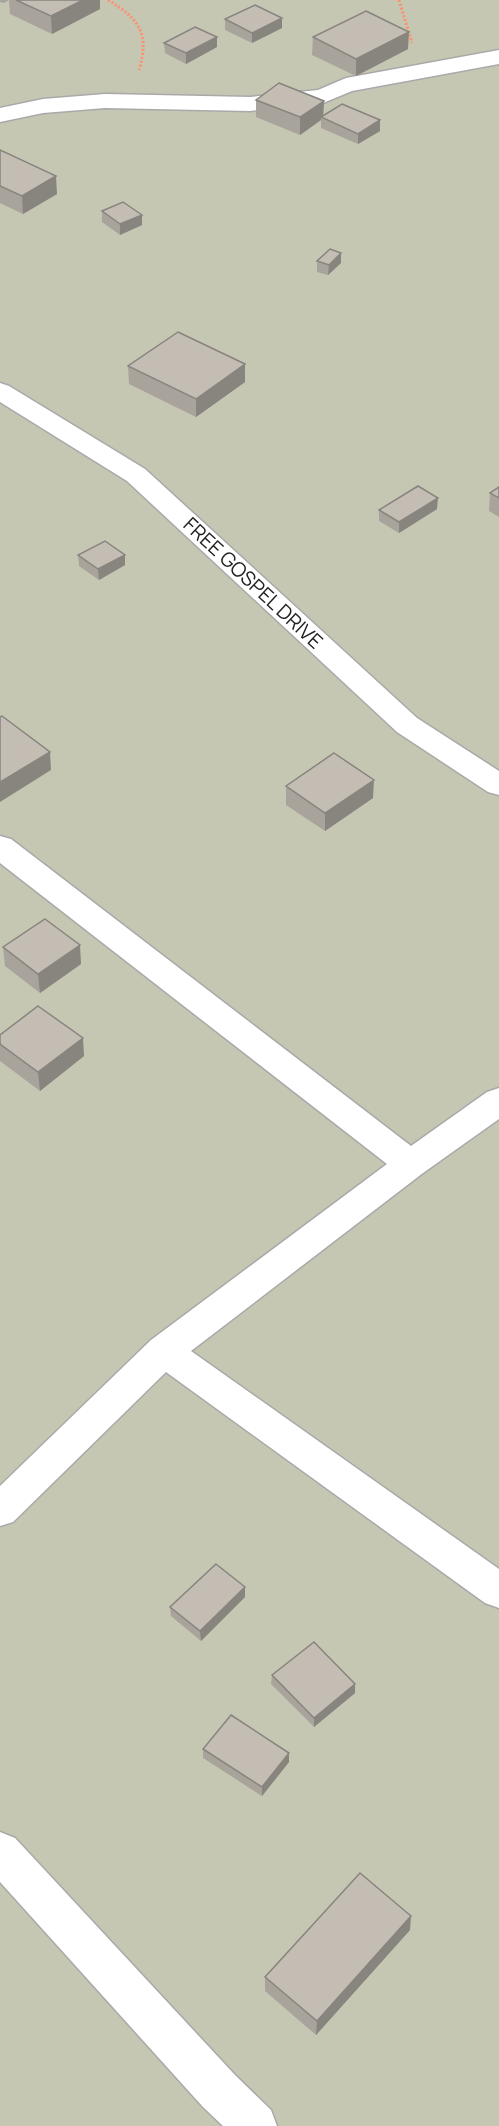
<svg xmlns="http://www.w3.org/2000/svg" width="499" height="2126" font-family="Manrope,sans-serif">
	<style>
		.construction { fill: #c5c7b3 }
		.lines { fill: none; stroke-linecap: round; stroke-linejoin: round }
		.street-casing { stroke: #a9a9a9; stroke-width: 3 }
		.path { stroke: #fe8f6e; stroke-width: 3; stroke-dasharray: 2 2; stroke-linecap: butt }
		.street { fill: #fff; fill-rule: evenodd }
		.wall { fill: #a8a39b }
		.shaded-wall { fill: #88847e }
		.building { fill: #c3bdb4; stroke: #88847e; stroke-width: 1.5 }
		.labels { text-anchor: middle; stroke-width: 4.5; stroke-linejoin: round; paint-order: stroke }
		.street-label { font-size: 20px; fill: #222; stroke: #fff }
	</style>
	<rect width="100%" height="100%" fill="#f2f0e9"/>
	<path class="construction" d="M 0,0 L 499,0 L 499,2126 L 0,2126 Z"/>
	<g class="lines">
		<defs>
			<path id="street" d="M 499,50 L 499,64 L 352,91 L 323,103 L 250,111 L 105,108 L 43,113 L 0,122 L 0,108 L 43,99 L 105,94 L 250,97 L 318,90 L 346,78 Z
				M 0,383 L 9,386 L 145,469 L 417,718 L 499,771 L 499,795 L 488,792 L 397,732 L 127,481 L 0,402 Z
				M 0,836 L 11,839 L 411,1146 L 487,1092 L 499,1088 L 499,1119 L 423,1173 L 191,1351 L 499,1569 L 499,1608 L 485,1603 L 166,1372 L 13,1522 L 0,1526 L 0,1486 L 151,1340 L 387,1164 L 0,863 Z
				M 0,1832 L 15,1838 L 235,2075 L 271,2110 L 277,2126 L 223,2126 L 203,2107 L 0,1882 Z"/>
		</defs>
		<use href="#street" class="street-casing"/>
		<path class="path" d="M 108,0 C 139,19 150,33 139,70
			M 399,0 L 412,43"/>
		<use href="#street" class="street"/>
	</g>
	<path class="wall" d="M 0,0 L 100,0 L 100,9 L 52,34 L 10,14 L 9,0 L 4,3 L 0,2 Z
		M 225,19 L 282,28 L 252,43 L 225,30 Z
		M 313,37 L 408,49 L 356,76 L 312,55 Z
		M 164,43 L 217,47 L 186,64 L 165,53 Z
		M 256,100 L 324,101 L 323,116 L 380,131 L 358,144 L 321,128 L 321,120 L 300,135 L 256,117 Z
		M 0,150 L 57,194 L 23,214 L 0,203 Z
		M 102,211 L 142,215 L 142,225 L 120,235 L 102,222 Z
		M 317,261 L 341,263 L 328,275 L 317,272 Z
		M 245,364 L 245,382 L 196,417 L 129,384 L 128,366 Z
		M 499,487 L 499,517 L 489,511 L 490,493 Z
		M 437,509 L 399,533 L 379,521 L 379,510 Z
		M 78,555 L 125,565 L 99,580 L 79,566 Z
		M 286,786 L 373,798 L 325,831 L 286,805 Z
		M 3,947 L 81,964 L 40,993 L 5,966 Z
		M 0,1035 L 84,1056 L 40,1091 L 0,1061 Z
		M 245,1587 L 245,1597 L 201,1641 L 171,1616 L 170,1607 Z
		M 272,1675 L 355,1693 L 314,1727 L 271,1684 Z
		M 203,1749 L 289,1762 L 262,1796 L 203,1758 Z
		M 410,1930 L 316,2035 L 265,1991 L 265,1977 Z"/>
	<path class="shaded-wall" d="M 83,0 L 100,0 L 100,9 L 52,34 L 51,16 Z
		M 282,18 L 282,28 L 252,43 L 252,33 Z
		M 409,32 L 408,49 L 356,76 L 356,59 Z
		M 217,37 L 217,47 L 186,64 L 186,53 Z
		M 324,101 L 323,118 L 321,117 L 321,120 L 300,135 L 300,117 Z
		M 380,120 L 380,131 L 358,144 L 358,134 Z
		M 56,176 L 57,194 L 23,214 L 22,196 Z
		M 142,215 L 142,225 L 120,235 L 120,224 Z
		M 341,253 L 341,263 L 328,275 L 329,265 Z
		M 245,364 L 245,382 L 196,417 L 196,399 Z
		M 438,498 L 437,509 L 399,533 L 399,522 Z
		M 125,555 L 125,565 L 99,580 L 98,569 Z
		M 50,752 L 51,770 L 0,802 L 0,782 Z
		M 374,780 L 373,798 L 325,831 L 325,813 Z
		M 80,945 L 81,964 L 40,993 L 38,974 Z
		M 83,1038 L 84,1056 L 40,1091 L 38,1072 Z
		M 245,1587 L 245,1597 L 201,1641 L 200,1631 Z
		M 355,1684 L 355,1693 L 314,1727 L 314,1718 Z
		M 289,1753 L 289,1762 L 262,1796 L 262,1787 Z
		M 411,1916 L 410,1930 L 316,2035 L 317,2021 Z"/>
	<path class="building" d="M 16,0 L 83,0 L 51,16 Z
		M 255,5 L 282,18 L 252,33 L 225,19 Z
		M 366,11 L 409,32 L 356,59 L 313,37 Z
		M 195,27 L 217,37 L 186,53 L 164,43 Z
		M 279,83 L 324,101 L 300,117 L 256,100 Z
		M 342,104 L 380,120 L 358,134 L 321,117 Z
		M 0,150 L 56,176 L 22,196 L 0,186 Z
		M 123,202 L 142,215 L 120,224 L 102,211 Z
		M 330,249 L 341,253 L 329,265 L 317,261 Z
		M 178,332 L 245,364 L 196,399 L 128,366 Z
		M 418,486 L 438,498 L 399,522 L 379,510 Z
		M 499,487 L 499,498 L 490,493 Z
		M 105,541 L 125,555 L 98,569 L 78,555 Z
		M 2,716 L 50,752 L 0,782 L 0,717 Z
		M 334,753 L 374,780 L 325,813 L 286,786 Z
		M 45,919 L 80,945 L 38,974 L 3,947 Z
		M 38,1006 L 83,1038 L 38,1072 L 0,1044 L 0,1035 Z
		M 216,1564 L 245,1587 L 200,1631 L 170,1607 Z
		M 314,1642 L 355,1684 L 314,1718 L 272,1675 Z
		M 231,1715 L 289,1753 L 262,1787 L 203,1749 Z
		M 360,1873 L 411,1916 L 317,2021 L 265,1977 Z"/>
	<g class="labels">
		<g class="street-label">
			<text transform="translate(253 583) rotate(43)" y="7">FREE GOSPEL DRIVE</text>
		</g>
	</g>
</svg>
